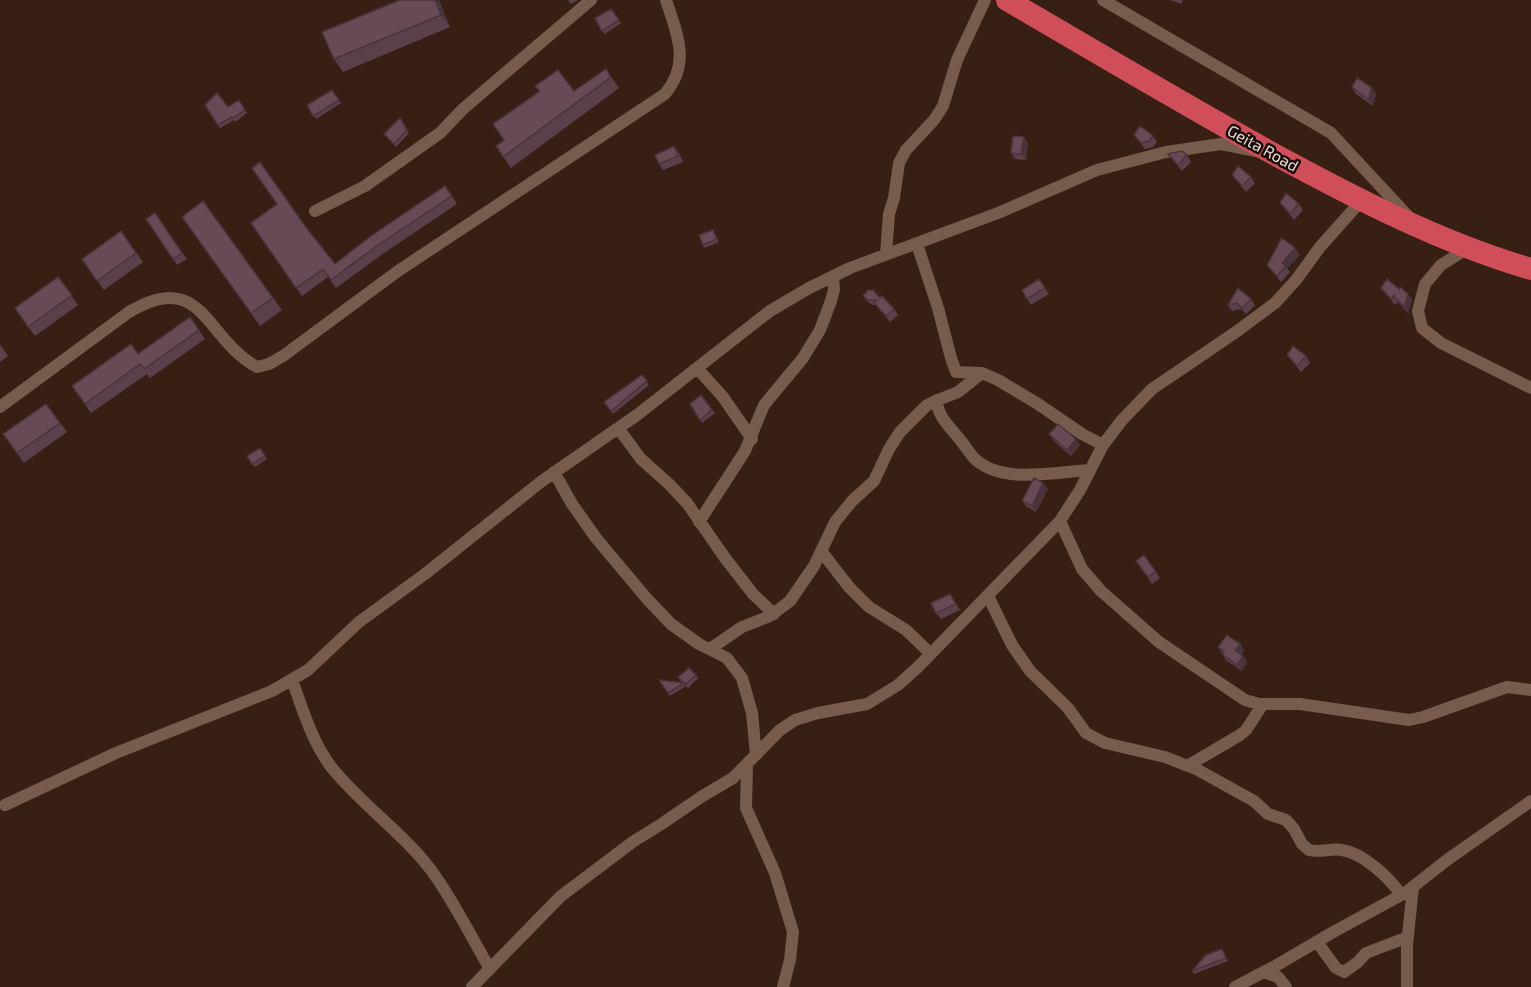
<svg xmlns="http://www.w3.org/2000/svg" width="1531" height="987" font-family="'Exo 2',sans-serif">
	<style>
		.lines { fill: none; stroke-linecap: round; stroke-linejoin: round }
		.street { stroke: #775b4d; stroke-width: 12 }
		.highway { stroke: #d04e5a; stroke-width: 22 }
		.wall { fill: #59404a }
		.shaded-wall { fill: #49343c }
		.building { fill: #684a56; stroke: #49343c; stroke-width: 1.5 }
		.labels { text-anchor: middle; stroke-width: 5; stroke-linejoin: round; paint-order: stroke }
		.street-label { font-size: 16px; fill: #eddcd4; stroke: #170c07 }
	</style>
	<rect width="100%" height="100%" fill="#381f13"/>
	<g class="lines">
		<path class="street" d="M 1103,0 L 1331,133 L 1408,216
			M 315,211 L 365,186 L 440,133 L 463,109 L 591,0
			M 917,244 L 938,308 L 951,358 L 956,372 L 982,373 L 998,380 L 1038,404 L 1082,434 L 1103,445
			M 1468,248 L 1441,265 L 1425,284 L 1418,311 L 1422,328 L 1441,343 L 1531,388
			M 886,254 L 889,214 L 894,198 L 899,163 L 906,150 L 934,120 L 943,106 L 957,60 L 985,0
			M 697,368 L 723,397 L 752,439
			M 937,400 C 937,415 948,425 957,436 C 963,443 968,451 974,458 C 1001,485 1055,472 1090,470
			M 0,407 L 129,312 C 203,268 204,338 257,367 L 269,364 L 283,356 L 398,271 L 665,94 C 691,63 677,34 666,0
			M 618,428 L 641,459 L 669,484 L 687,503 L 725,558 L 753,594 L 774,614
			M 554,472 L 572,504 L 596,538 L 648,600 L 671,624 L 699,644 L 727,658 L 742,678 L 752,713 L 756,755
			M 1060,521 L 1082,569 L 1101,591 L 1159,642 L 1245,700 L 1259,704 L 1300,704 L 1409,720 L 1423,717 L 1507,687 L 1531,690
			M 699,522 L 745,451 L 764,405 L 803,358 L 820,330 L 831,301 L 834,290 L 833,276
			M 821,551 L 849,587 L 869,607 L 906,630 L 931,654
			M 988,596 L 1012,645 L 1030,671 L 1068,708 L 1086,733 L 1105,743 L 1165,757 L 1198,770 L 1254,801 L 1268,814 L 1286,820 L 1294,829 L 1302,844 L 1309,850 C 1320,853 1331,848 1342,850 C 1363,853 1390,878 1401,895
			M 710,649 L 742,627 L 770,616 L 790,601 L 814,566 L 835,522 L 852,501 L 874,481 L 889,449 L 900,432 L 926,406 L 933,402 L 958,392 L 982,373
			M 292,680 C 303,710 312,742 332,768 C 362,805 403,833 431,870 C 454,901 471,937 490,969
			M 747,765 L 746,808 L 775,873 L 793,932 L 790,960 L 783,987
			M 1189,765 L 1240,735 L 1246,730 L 1263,704
			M 5,805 L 116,753 L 272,691 L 308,670 L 359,622 L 425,574 L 542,481 L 637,415 L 770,311 L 809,288 L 850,268 L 998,213 L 1097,170 L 1166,152 L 1221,144 L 1256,151
			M 1317,942 L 1336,968 L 1344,972 L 1358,962 L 1366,953 L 1408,937
			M 1264,972 L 1278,977 L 1286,987
			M 472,987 L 561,896 L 634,841 L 660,825 L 701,797 L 733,778 L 780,730 L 795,720 L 818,713 L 867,704 L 898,685 L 918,667 L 1060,521 L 1080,490 L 1103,445 L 1122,420 L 1152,389 L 1236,332 L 1275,303 L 1296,280 L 1320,247 L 1361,201
			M 1235,987 L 1277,965 L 1335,931 L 1405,893 L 1447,860 L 1531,801
			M 1407,987 L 1407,945 L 1413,887"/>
		<path class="highway" d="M 1007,0 C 1094,51 1182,103 1270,152 C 1355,198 1439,242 1531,269"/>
	</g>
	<path class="wall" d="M 400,0 L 439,0 L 450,27 L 343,72 L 334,59 Z
		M 568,0 L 578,0 L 571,4 Z
		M 1170,0 L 1183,0 L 1181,4 Z
		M 611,9 L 621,23 L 605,34 L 602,31 Z
		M 606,69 L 619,88 L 511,168 L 496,146 L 504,140 L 539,91 L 535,86 L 574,91 Z
		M 1352,87 L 1371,87 L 1376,94 L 1373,106 L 1356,94 Z
		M 332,90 L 341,103 L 316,119 L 307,105 Z
		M 239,100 L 247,113 L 235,122 L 234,120 L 220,128 L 205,105 L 228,107 Z
		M 400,118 L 409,133 L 396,147 L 384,134 Z
		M 1134,135 L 1153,136 L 1157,142 L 1153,147 L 1145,149 Z
		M 1024,137 L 1028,143 L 1026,160 L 1015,159 L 1011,153 Z
		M 674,146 L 679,153 L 683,162 L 663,170 L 659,164 Z
		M 1168,154 L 1187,155 L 1191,162 L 1182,171 Z
		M 1232,175 L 1251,177 L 1255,183 L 1246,192 Z
		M 445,186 L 457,204 L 384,253 L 336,288 L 328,277 L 302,296 L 251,223 L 306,227 L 335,264 Z
		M 203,201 L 282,310 L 260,326 L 182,217 Z
		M 1280,203 L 1299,204 L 1303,210 L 1294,220 Z
		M 155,213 L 187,259 L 177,265 L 146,219 Z
		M 121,231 L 143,262 L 104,290 L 82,259 Z
		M 715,233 L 719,242 L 705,248 L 703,245 Z
		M 1300,255 L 1287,268 L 1290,272 L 1281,282 L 1267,265 Z
		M 58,277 L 78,305 L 35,336 L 15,308 Z
		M 1039,279 L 1049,294 L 1031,305 L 1022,290 Z
		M 1381,288 L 1412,300 L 1408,313 L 1398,302 L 1395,305 Z
		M 863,296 L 880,298 L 894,309 L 898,315 L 890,322 L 876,305 L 872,305 L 867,301 Z
		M 1251,299 L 1255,305 L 1246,314 L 1241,309 L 1232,311 L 1228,305 Z
		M 190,317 L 205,339 L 150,378 L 147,374 L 91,413 L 72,386 L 138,354 Z
		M 0,344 L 8,356 L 0,362 Z
		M 1287,355 L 1306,356 L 1310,363 L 1301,372 Z
		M 642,375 L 649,385 L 613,414 L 604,402 Z
		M 701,395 L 715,413 L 702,423 L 690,404 Z
		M 46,404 L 67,432 L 24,463 L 3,434 Z
		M 1049,434 L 1080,445 L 1071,456 L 1054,441 Z
		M 260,448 L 267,459 L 255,467 L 247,456 Z
		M 1048,489 L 1036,512 L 1027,507 L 1022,501 Z
		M 1136,561 L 1156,572 L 1160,578 L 1152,584 Z
		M 950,594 L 960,610 L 941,619 L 936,613 Z
		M 1240,644 L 1244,650 L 1241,654 L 1247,662 L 1242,671 L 1226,660 L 1218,647 Z
		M 696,675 L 698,678 L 688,688 L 685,685 L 686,686 L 670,696 L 659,680 L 683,683 Z
		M 1222,949 L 1228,961 L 1194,974 L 1192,971 Z"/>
	<path class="shaded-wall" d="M 435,0 L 439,0 L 450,27 L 441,15 Z
		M 1371,87 L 1376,94 L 1373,106 L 1369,100 Z
		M 1024,137 L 1028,143 L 1026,160 L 1021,154 Z
		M 1295,248 L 1300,255 L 1287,268 L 1282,263 Z
		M 1408,294 L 1412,300 L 1408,313 L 1404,307 Z
		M 1076,439 L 1080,445 L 1071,456 L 1067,450 Z
		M 1043,483 L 1048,489 L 1036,512 L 1032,506 Z
		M 1240,644 L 1244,650 L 1240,657 L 1235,650 Z
		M 1243,656 L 1247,662 L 1242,671 L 1237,665 Z"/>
	<path class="building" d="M 400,0 L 435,0 L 441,15 L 334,59 L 322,32 Z
		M 611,9 L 619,20 L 602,31 L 595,18 Z
		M 606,69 L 611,77 L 503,157 L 496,146 L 504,140 L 493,124 L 540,91 L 535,86 L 558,70 L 574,91 Z
		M 1357,78 L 1371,87 L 1369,100 L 1352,87 Z
		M 332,90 L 339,100 L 313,116 L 307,105 Z
		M 217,93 L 228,107 L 239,100 L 245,110 L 233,118 L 232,117 L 218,125 L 205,105 Z
		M 400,118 L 407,130 L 394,144 L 384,134 Z
		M 1140,126 L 1153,136 L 1149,141 L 1141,143 L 1134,135 Z
		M 1013,136 L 1024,137 L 1021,154 L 1011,153 Z
		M 674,146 L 678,156 L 659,164 L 655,155 Z
		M 1182,151 L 1187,155 L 1178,165 L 1168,154 Z
		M 260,162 L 305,226 L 335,264 L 371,236 L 445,186 L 452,196 L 378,245 L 331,280 L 323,269 L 296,288 L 251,223 L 277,204 L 252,168 Z
		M 1238,166 L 1251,177 L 1242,186 L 1232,175 Z
		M 1286,193 L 1299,204 L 1290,213 L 1280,203 Z
		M 203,201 L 273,298 L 251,313 L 182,217 Z
		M 155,213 L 182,253 L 173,259 L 146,219 Z
		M 713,230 L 717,239 L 703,245 L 699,235 Z
		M 121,231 L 136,253 L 97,281 L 82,259 Z
		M 1282,238 L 1295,248 L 1282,263 L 1286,266 L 1277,276 L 1267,265 Z
		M 58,277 L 72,295 L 28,327 L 15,308 Z
		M 1039,279 L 1045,288 L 1027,299 L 1022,290 Z
		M 1387,279 L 1399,289 L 1400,287 L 1408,294 L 1404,307 L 1394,296 L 1395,294 L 1391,299 L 1381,288 Z
		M 1238,288 L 1251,299 L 1242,308 L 1237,303 L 1228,305 Z
		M 868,290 L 873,290 L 880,298 L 882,296 L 894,309 L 886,316 L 874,303 L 877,300 L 868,300 L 863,296 Z
		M 190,317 L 199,330 L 144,369 L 140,364 L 85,404 L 72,386 L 131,344 L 138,354 Z
		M 1293,346 L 1306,356 L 1297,366 L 1287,355 Z
		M 642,375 L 647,381 L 611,411 L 604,402 Z
		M 701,395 L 712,410 L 700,420 L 690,404 Z
		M 46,404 L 60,423 L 17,453 L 3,434 Z
		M 1058,424 L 1076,439 L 1067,450 L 1049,434 Z
		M 260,448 L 265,456 L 252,464 L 247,456 Z
		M 1034,478 L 1043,483 L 1032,506 L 1022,501 Z
		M 1144,555 L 1156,572 L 1148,577 L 1136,561 Z
		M 950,594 L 956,604 L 936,613 L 931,603 Z
		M 1227,635 L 1240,644 L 1235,650 L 1243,656 L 1237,665 L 1222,654 L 1224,651 L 1218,647 Z
		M 689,668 L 696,675 L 685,685 L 678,677 Z
		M 659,680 L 684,683 L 668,693 Z
		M 1222,949 L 1226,958 L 1192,971 L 1206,955 Z"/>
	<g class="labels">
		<g class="street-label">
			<text transform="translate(1263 148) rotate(29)" y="6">Geita Road</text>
		</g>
	</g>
</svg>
